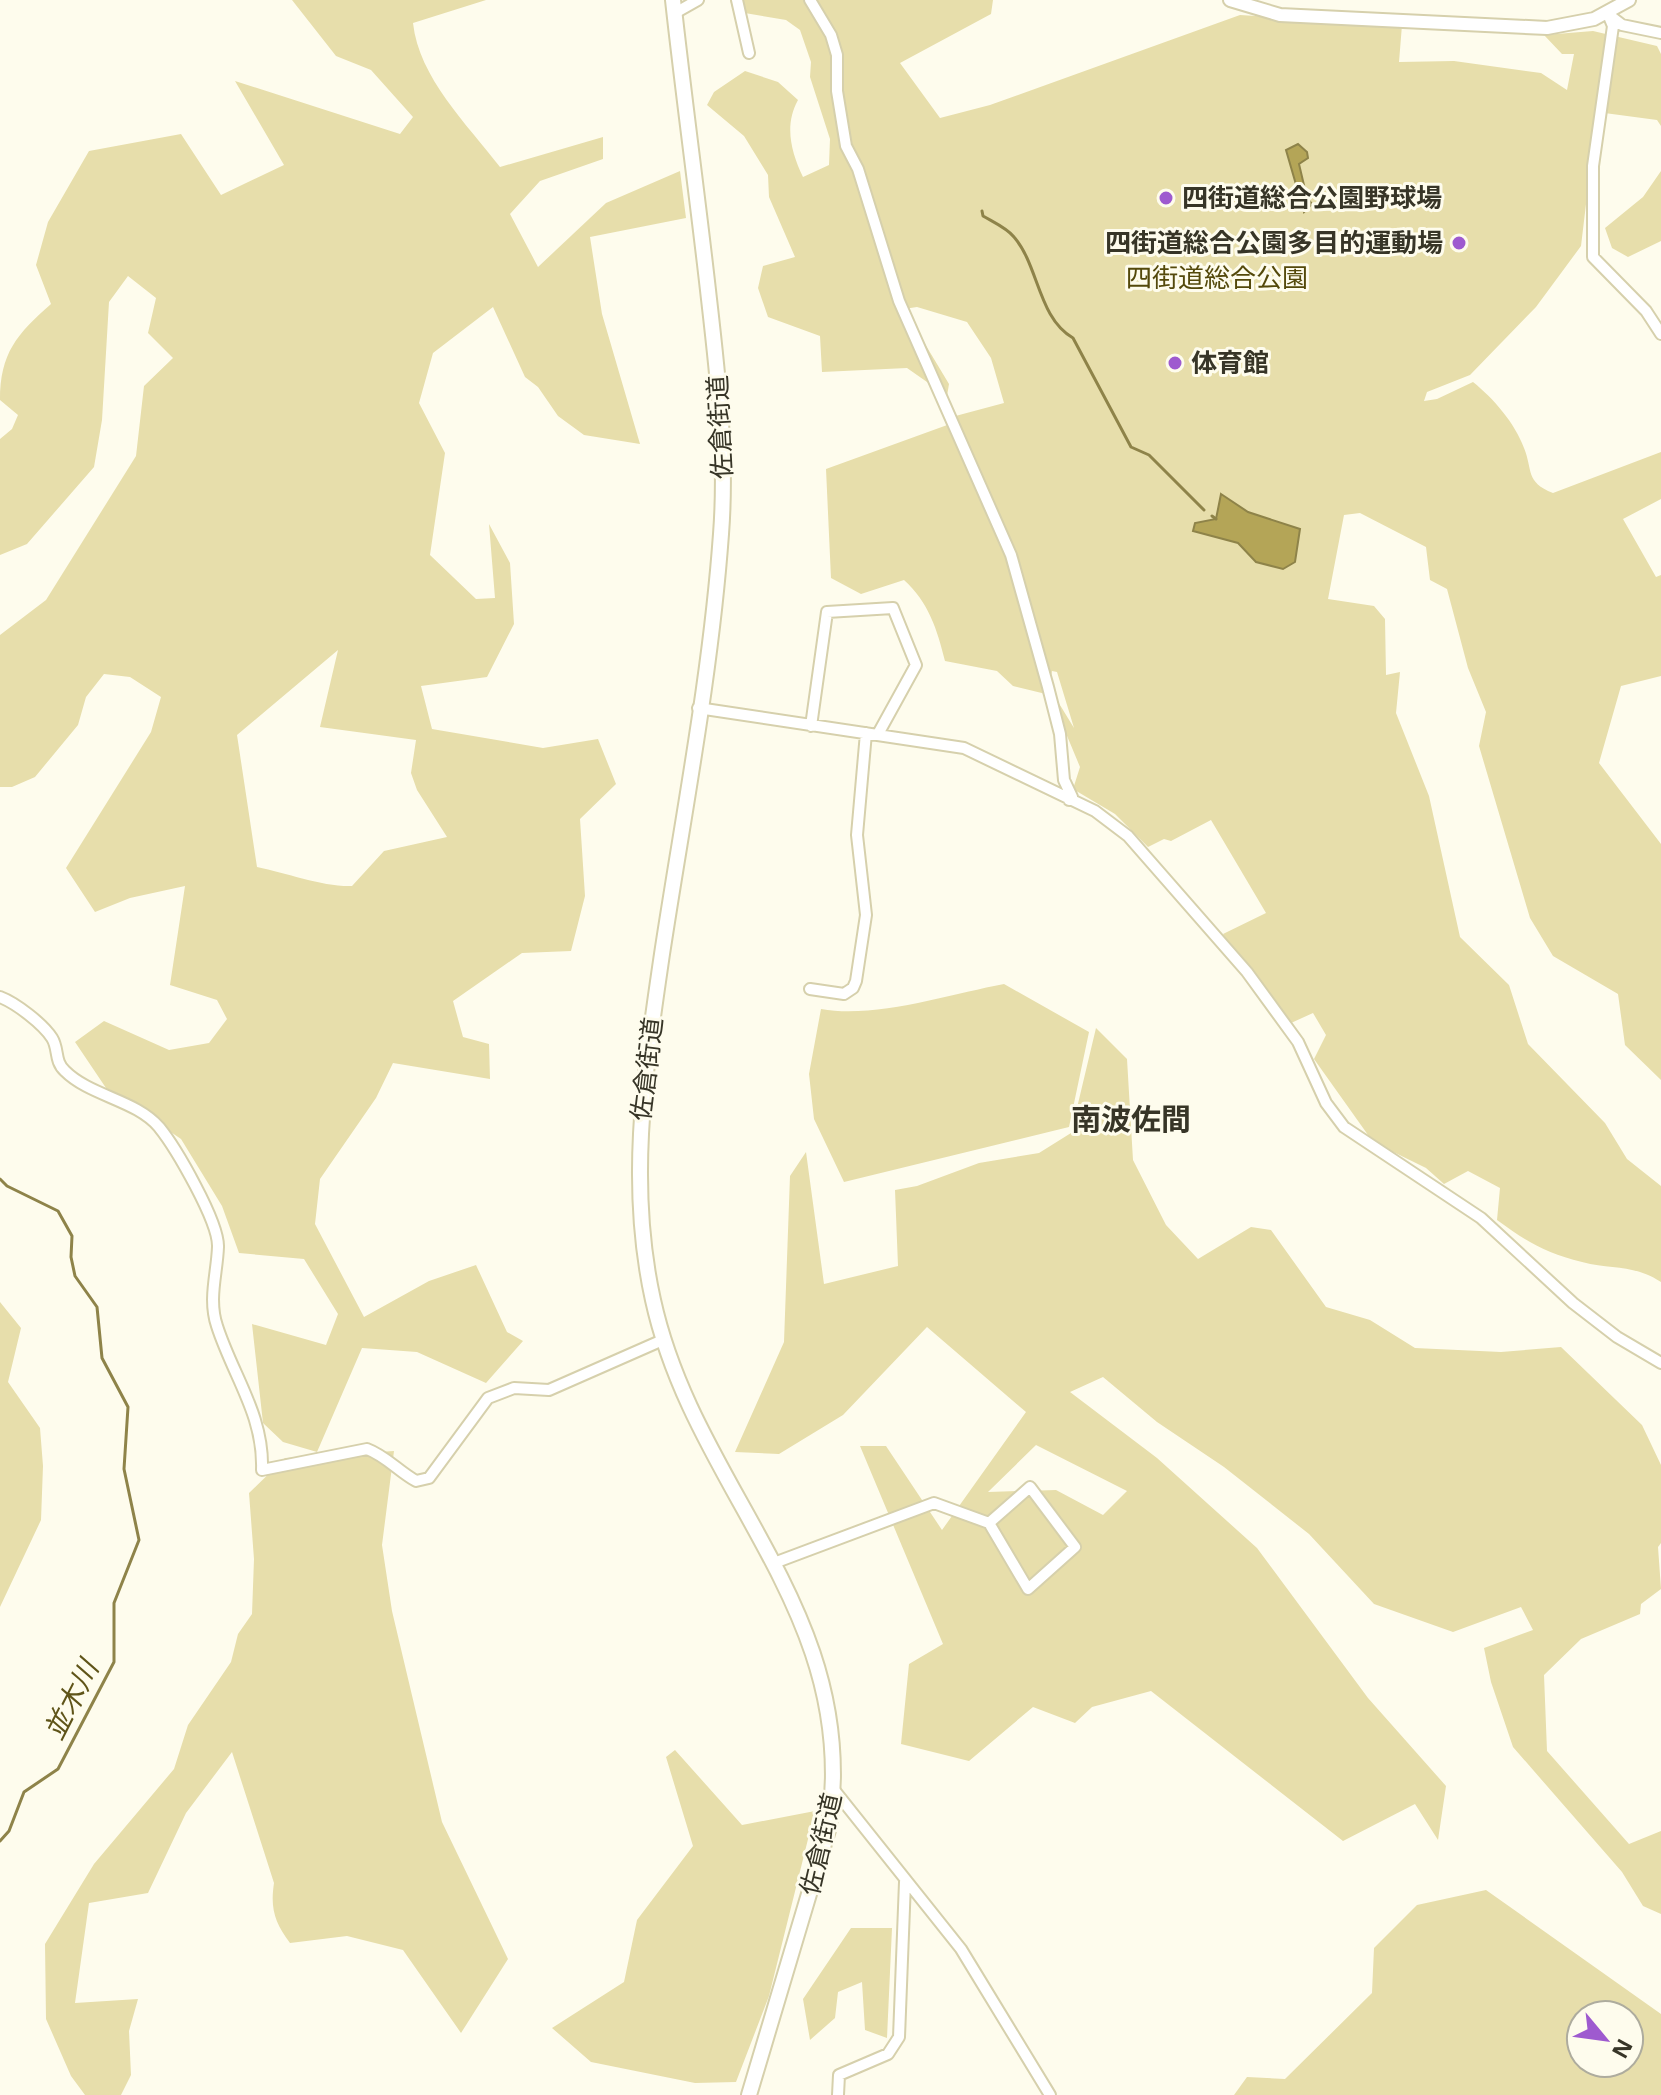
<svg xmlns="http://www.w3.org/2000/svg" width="1661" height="2095" font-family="'Noto Sans','Noto Sans JP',sans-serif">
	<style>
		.green { fill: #e7deab; fill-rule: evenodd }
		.water { fill: #b4a557; stroke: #8e8349; stroke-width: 2 }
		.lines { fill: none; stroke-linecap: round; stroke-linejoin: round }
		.stream { stroke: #8e8349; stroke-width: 3 }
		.minor-casing { stroke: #d6d0ac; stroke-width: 14 }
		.major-casing { stroke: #d6d0ac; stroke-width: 16 }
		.highway-casing { stroke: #d6d0ac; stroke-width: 18 }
		.minor { stroke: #fff; stroke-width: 10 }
		.major { stroke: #fff; stroke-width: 12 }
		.highway { stroke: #fff; stroke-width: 14 }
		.poi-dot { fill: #9e5acf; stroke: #fefced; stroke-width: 3 }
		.labels { text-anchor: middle; stroke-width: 6; stroke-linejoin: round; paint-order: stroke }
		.poi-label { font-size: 26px; font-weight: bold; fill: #373527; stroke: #fefced; text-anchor: start }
		.park-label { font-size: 26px; fill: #54490b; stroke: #fefced }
		.street-label { font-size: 26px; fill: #373527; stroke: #fefced }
		.water-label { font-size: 28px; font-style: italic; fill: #5f5419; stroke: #fefced }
		.quarter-label { font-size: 30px; font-weight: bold; fill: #373527; stroke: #fefced }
	</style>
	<rect width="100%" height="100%" fill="#fefced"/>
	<path class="green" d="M 292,0 L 486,0 L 413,23 C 419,78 467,124 500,167 L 603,137 L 603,159 L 540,181 L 510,214 L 538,267 L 606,203 L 680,171 L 686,218 L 590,237 L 602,314 L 640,444 L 584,435 L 558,416 L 538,387 L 525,377 L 493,307 L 433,353 L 419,403 L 445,453 L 430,555 L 476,599 L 495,598 L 489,524 L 510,563 L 514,624 L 487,677 L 421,686 L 432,729 L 543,748 L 598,739 L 616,784 L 580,819 L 585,896 L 571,951 L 522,953 L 453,1001 L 463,1037 L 489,1044 L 490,1079 L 393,1063 L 376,1098 L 320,1179 L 315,1224 L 364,1317 L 429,1281 L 476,1265 L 507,1332 L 523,1341 L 486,1383 L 417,1352 L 362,1348 L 317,1452 L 283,1442 L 263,1423 L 252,1324 L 326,1345 L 338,1314 L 304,1259 L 239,1253 L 222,1206 L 181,1139 L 106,1088 L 75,1042 L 104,1021 L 169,1050 L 209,1043 L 227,1019 L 217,1000 L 170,985 L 185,886 L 130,898 L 95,912 L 66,868 L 151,732 L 161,697 L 130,677 L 104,674 L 86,697 L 78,725 L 35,777 L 12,787 L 0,787 L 0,635 L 46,600 L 136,456 L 144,386 L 173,358 L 148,333 L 156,298 L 128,276 L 109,302 L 102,420 L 94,467 L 27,544 L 0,555 L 0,439 L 12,429 L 18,415 L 0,400 C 0,353 17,334 51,304 L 36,265 L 48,222 L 89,151 L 181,134 L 221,195 L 284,165 L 235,81 L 400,134 L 413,117 L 371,70 L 336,56 ZM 338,650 L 320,727 L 416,740 L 411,773 L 417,790 L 447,837 L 384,851 L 352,886 C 323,887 287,873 257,867 L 237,735 Z
		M 730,0 L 993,0 L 991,14 L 900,63 L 940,118 L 990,105 L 1240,15 L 1402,25 L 1399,62 L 1454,61 L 1541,73 L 1567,90 L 1574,54 L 1562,54 L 1544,35 L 1593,31 L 1657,46 L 1661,54 L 1661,126 L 1657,120 L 1597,112 L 1581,246 L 1536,307 L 1470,375 L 1427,392 L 1424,401 L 1437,399 L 1473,382 C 1493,398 1515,423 1524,448 C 1533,470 1525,482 1553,493 L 1661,452 L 1661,499 L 1623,519 L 1656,577 L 1661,575 L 1661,676 L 1621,686 L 1599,763 L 1661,844 L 1661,1080 L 1625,1045 L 1618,994 L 1553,956 L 1530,918 L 1479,746 L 1486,712 L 1468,668 L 1447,589 L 1430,580 L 1426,547 L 1360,513 L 1344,515 L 1328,599 L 1374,606 L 1385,619 L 1386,675 L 1400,672 L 1396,713 L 1429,796 L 1460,937 L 1509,985 L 1528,1044 L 1605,1123 L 1627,1159 L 1661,1186 L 1661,1282 C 1633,1264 1613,1270 1582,1262 C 1546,1253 1527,1242 1497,1220 L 1500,1188 L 1468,1171 L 1444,1184 L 1426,1168 L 1373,1142 L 1314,1059 L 1326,1035 L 1313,1013 L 1291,1023 L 1235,955 L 1223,934 L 1266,913 L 1211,820 L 1171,841 L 1164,839 L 1148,847 L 1115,814 L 1073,789 L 1080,767 L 1050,695 L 1013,686 L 997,671 L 945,661 C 937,629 929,603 904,580 L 861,594 L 831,578 L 826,469 L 950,424 L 948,418 L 1004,403 L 991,358 L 967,322 L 917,307 L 904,309 L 949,384 L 947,396 L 907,368 L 822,372 L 820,336 L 768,317 L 758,288 L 763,266 L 795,257 L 769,197 L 768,175 L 744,136 L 707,105 L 714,92 L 745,71 L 778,82 L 798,100 C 784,125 791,152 803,177 L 829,165 L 830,139 L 810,77 L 811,62 L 800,30 L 786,20 L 733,11 ZM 1052,671 L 1057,672 L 1074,728 L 1049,687 Z
		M 1661,171 L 1661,241 L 1628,257 L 1612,248 L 1605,228 L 1643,197 Z
		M 1004,984 L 1089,1032 L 1069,1127 L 844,1182 L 814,1119 L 809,1074 L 821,1009 C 875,1019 950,994 1004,984 Z
		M 1096,1028 L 1127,1059 L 1133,1160 L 1166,1225 L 1198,1259 L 1251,1227 L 1271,1230 L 1326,1307 L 1370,1320 L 1415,1348 L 1501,1352 L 1561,1347 L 1642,1425 L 1661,1465 L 1661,1543 L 1658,1547 L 1661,1589 L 1641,1604 L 1640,1614 L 1581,1639 L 1544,1675 L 1547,1751 L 1629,1844 L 1661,1831 L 1661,1914 L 1643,1906 L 1622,1872 L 1513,1747 L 1491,1682 L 1484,1648 L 1533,1630 L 1521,1607 L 1453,1632 L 1374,1604 L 1309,1534 L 1224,1467 L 1157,1422 L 1103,1377 L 1070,1392 L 1157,1458 L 1257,1548 L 1368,1698 L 1446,1786 L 1438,1840 L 1415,1804 L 1343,1841 L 1151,1691 L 1092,1707 L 1075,1723 L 1033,1707 L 969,1761 L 901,1744 L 909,1664 L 943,1644 L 860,1446 L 886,1446 L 942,1530 L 1026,1412 L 927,1327 L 843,1415 L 779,1454 L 735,1452 L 784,1342 L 790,1176 L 806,1152 L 824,1284 L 898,1266 L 895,1190 L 917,1186 L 979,1163 L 1039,1153 L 1071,1133 ZM 1036,1445 L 1127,1491 L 1103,1515 L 1056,1490 L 988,1492 Z
		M 0,1302 L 21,1328 L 8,1382 L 40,1428 L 43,1466 L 41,1520 L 0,1607 Z
		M 394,1451 L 382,1545 L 392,1611 L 442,1822 L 508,1959 L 461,2033 L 403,1950 L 347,1936 L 290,1943 C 275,1923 270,1909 274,1883 L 232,1752 L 186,1813 L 148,1893 L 89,1903 L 75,2003 L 138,1999 L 129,2031 L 131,2075 L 121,2095 L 85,2095 L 71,2076 L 46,2019 L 45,1944 L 94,1864 L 174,1769 L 188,1725 L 231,1662 L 238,1634 L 252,1614 L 254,1559 L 249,1493 L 285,1458 Z
		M 675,1750 L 742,1825 L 815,1811 L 769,1996 L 736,2082 L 695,2083 L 591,2062 L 552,2028 L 624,1982 L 637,1920 L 693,1846 L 666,1757 Z
		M 1486,1890 L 1661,2014 L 1661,2095 L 1234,2095 L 1247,2077 L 1285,2079 L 1372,1993 L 1374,1948 L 1417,1905 ZM 1629,2015 L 1629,2063 L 1581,2063 L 1581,2015 Z
		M 851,1928 L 892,1928 L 887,2038 L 865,2030 L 862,1982 L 838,1992 L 835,2018 L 810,2040 L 803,1999 Z"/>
	<path class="water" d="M 1298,144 L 1307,152 L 1308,158 L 1299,164 L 1307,198 L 1312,204 L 1304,212 L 1286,150 Z
		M 1221,494 L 1248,512 L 1300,529 L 1295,562 L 1283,569 L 1256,562 L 1238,543 L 1193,531 L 1195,523 L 1216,519 Z"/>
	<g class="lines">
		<path class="stream" d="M 982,211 L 983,216 C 993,222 1007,228 1014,237 C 1039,266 1038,318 1073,338 L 1131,447 L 1149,455 L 1204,510
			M 1212,516 L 1216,519
			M 0,1179 L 7,1186 L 58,1211 L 72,1236 L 71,1257 L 75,1276 L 97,1307 L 102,1358 L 128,1407 L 124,1469 L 139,1540 L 114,1603 L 114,1662 L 58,1769 L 24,1792 L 9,1831 L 0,1841"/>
		<defs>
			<path id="minor" d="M 737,0 L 749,53
				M 810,0 L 831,35 L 837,55 L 837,91 L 846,146 L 858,169 L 899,301 L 1011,555 L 1048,687 L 1060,734 L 1064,780 L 1072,797 L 1069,800
				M 675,13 L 698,0
				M 1608,14 L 1613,26 L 1593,166 L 1593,257 L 1646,311 L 1661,334
				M 1609,15 L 1622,25 L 1661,33
				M 698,708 L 964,748 L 1095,811 L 1128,836 L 1247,972 L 1298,1042 L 1326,1103 L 1344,1127 L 1481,1218 L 1573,1303 L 1617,1337 L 1661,1363
				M 811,726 L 827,612 L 893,608 L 916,665 L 878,734
				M 810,989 L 844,994 L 853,988 L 856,981 L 866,915 L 857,835 L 866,733
				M 0,997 C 16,1003 43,1024 52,1038 C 59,1049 54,1061 65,1071 C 90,1096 136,1100 159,1127 C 176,1148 219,1222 218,1247 C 217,1274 208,1299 217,1326 C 233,1376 264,1415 262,1470 L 367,1449 C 386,1456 398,1471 416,1481 L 429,1478 L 488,1398 L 514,1388 L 549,1390 L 665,1339
				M 1030,1487 L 1075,1547 L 1028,1589 L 989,1523 Z
				M 774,1563 L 934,1503 L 989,1523
				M 835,1791 L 961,1949 L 1050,2095
				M 838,2095 L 839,2075 L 888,2054 L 899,2037 L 905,1882"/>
			<path id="major" d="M 1230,0 L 1280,15 L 1547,28 L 1594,19 L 1629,0"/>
			<path id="highway" d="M 673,0 C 684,100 698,200 709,299 C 718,377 727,456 721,534 C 711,674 683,816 662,954 C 645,1071 627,1183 653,1300 C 695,1492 861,1611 829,1827 L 749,2095"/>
		</defs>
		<use href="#minor" class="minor-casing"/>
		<use href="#major" class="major-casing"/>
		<use href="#highway" class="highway-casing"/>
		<use href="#minor" class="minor"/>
		<use href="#major" class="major"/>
		<use href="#highway" class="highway"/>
	</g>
	<g class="poi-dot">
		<circle cx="1166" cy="198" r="8"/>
		<circle cx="1459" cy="243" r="8"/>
		<circle cx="1175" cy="363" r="8"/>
	</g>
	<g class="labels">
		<g class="poi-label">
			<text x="1182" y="207">四街道総合公園野球場</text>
			<text x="1443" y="252" text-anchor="end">四街道総合公園多目的運動場</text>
			<text x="1191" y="372">体育館</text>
		</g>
		<g class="park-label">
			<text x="1217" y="287">四街道総合公園</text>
		</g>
		<g class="street-label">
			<text transform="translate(720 427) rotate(-93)" y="9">佐倉街道</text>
			<text transform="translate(647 1069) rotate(-83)" y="9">佐倉街道</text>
			<text transform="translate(821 1844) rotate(-77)" y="9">佐倉街道</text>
		</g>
		<g class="water-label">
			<text transform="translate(71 1700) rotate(-63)" y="10">並木川</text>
		</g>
		<g class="quarter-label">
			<text x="1131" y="1130">南波佐間</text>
		</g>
	</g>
	<g transform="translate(1605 2039) rotate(119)"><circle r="38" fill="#fefced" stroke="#aeac9e" stroke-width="2"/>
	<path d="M0-6L14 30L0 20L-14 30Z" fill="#9e5acf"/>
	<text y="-12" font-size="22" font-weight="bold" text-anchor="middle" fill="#373527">N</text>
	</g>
</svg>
